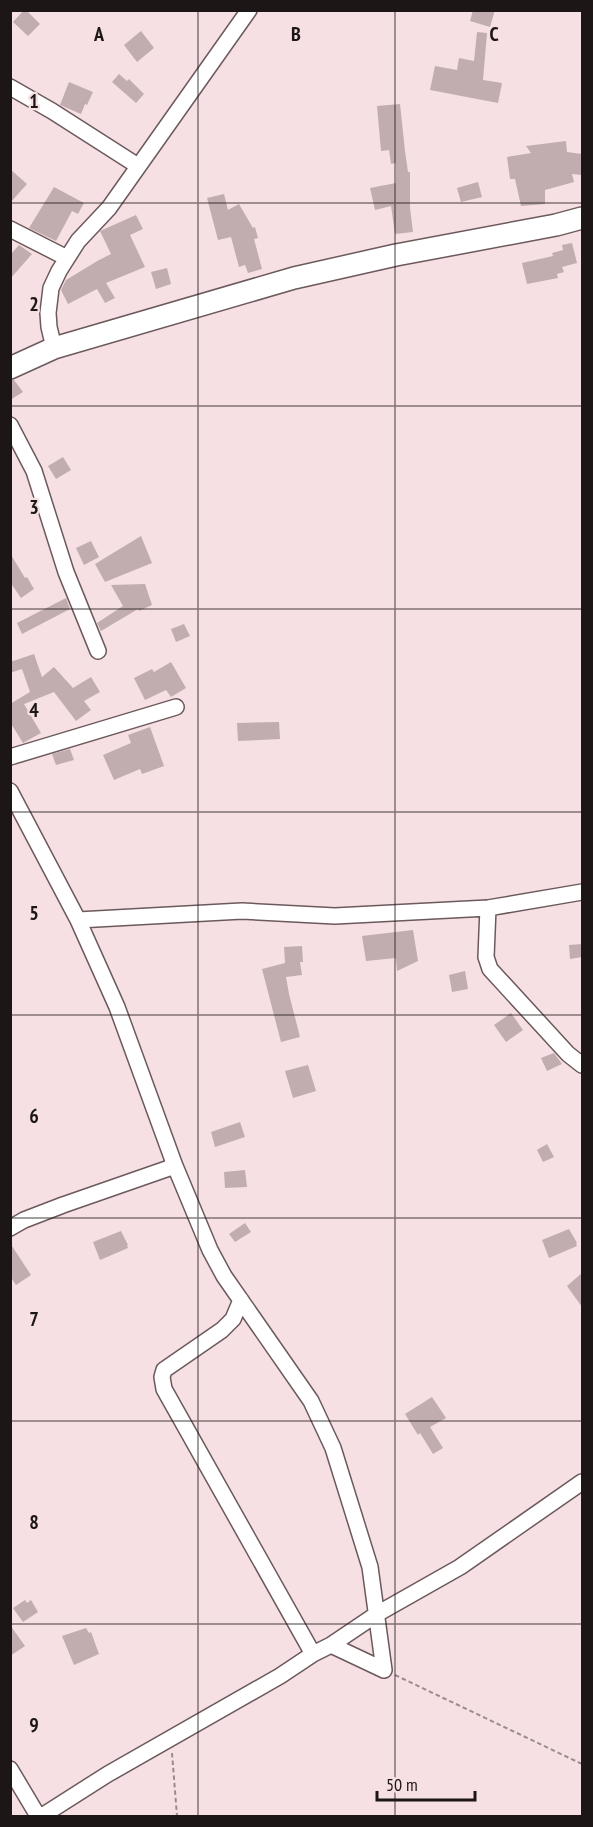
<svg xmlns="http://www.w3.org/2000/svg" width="593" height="1827" font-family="'PT Sans Narrow',sans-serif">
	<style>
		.building { fill: #c1acaf }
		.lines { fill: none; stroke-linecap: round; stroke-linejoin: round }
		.minor-casing { stroke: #6c595c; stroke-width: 18 }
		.secondary-casing { stroke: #6c595c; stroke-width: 24 }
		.path { stroke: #9b8b8d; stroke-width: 2; stroke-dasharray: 4.5 3; stroke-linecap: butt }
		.minor { stroke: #fff; stroke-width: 15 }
		.secondary { stroke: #fff; stroke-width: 21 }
		.grid { fill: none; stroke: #1d1617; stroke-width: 1.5; stroke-opacity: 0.55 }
		.grid-label { font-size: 20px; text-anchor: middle; font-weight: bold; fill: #1d1617; stroke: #f6e0e3; stroke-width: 4.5; stroke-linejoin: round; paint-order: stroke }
	</style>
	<rect width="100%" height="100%" fill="#f6e0e3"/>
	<path class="building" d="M 24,10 L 26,10 L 40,24 L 28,36 L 13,22 Z
		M 473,10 L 495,10 L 490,27 L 470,21 Z
		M 141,31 L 154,48 L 137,62 L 124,45 Z
		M 477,32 L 487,33 L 483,80 L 502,83 L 498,103 L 430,90 L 435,66 L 457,70 L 459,58 L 474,61 Z
		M 119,74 L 127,81 L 129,79 L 144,94 L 136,103 L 112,82 Z
		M 69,82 L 93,92 L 87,105 L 85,104 L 81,114 L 60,105 Z
		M 400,104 L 405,151 L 408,172 L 410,172 L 410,208 L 413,232 L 395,234 L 391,206 L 375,210 L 370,188 L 396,183 L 396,163 L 391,164 L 389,150 L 381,151 L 377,106 Z
		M 566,141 L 567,152 L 582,154 L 582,175 L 572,174 L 574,182 L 545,190 L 545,204 L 521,206 L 515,179 L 510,179 L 507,157 L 531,153 L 526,146 Z
		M 10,169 L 27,184 L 10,203 Z
		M 478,182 L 482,197 L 461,202 L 457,188 Z
		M 54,187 L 84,203 L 78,214 L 72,211 L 56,241 L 29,228 Z
		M 224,194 L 228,210 L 239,204 L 253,228 L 255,227 L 258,238 L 254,239 L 262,269 L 248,273 L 245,265 L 239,267 L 231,237 L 218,240 L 207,198 Z
		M 136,215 L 143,229 L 130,235 L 145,267 L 106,283 L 115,298 L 105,303 L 97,289 L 68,304 L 61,290 L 66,280 L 99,260 L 111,254 L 100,231 Z
		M 572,243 L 577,263 L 562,267 L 564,272 L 557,274 L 558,278 L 527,284 L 522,263 L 553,256 L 552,253 L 563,250 L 562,245 Z
		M 19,245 L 32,254 L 10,279 L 10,255 Z
		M 167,268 L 171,284 L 156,289 L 151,272 Z
		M 10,380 L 14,380 L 23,392 L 10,400 Z
		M 63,457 L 71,470 L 56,479 L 48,466 Z
		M 141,536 L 152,563 L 105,582 L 95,564 Z
		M 91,541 L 99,557 L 84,565 L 76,548 Z
		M 10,553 L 25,578 L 27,577 L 34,589 L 21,598 L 10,582 Z
		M 145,584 L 152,605 L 139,611 L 138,609 L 101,631 L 97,623 L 123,606 L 111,585 Z
		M 66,598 L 70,609 L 22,634 L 17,623 Z
		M 184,624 L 190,636 L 176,642 L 171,629 Z
		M 34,654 L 42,677 L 54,667 L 73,688 L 91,677 L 100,692 L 84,701 L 91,710 L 76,721 L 54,692 L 24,704 L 41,733 L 23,743 L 10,722 L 10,704 L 30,692 L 22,669 L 10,673 L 10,662 Z
		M 171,662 L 186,688 L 171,697 L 166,690 L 145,700 L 134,678 L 152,669 L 154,672 Z
		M 279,722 L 280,739 L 238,741 L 237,723 Z
		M 150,727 L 164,766 L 142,774 L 140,769 L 114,780 L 103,755 L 131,743 L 128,735 Z
		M 70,749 L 74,760 L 56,765 L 52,754 Z
		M 413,930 L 418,961 L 397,971 L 396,958 L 366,961 L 362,936 Z
		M 582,944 L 582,957 L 570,959 L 569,945 Z
		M 302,946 L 303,962 L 300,962 L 302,975 L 286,977 L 289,994 L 300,1037 L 281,1042 L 262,969 L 285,963 L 284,947 Z
		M 465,971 L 468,989 L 452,992 L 449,975 Z
		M 511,1013 L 523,1030 L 506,1042 L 494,1025 Z
		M 554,1053 L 562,1064 L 547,1071 L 541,1058 Z
		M 308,1065 L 316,1091 L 293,1098 L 285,1071 Z
		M 240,1122 L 245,1137 L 215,1147 L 211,1132 Z
		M 547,1144 L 554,1157 L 543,1162 L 537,1150 Z
		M 245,1170 L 247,1187 L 225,1188 L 224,1172 Z
		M 245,1223 L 251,1232 L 235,1242 L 229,1234 Z
		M 569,1229 L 577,1243 L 576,1244 L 577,1246 L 549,1258 L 542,1240 Z
		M 121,1231 L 128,1245 L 127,1245 L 128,1248 L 100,1260 L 93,1242 Z
		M 10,1243 L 31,1275 L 16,1285 L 10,1276 Z
		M 582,1273 L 582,1307 L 567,1286 Z
		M 432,1397 L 446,1418 L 430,1427 L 443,1448 L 433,1454 L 420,1433 L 418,1435 L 405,1414 Z
		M 25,1600 L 27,1603 L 31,1600 L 38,1612 L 23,1622 L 13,1608 Z
		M 10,1625 L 25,1646 L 10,1656 Z
		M 86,1628 L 89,1633 L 91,1632 L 99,1654 L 74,1665 L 62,1636 Z"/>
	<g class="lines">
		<defs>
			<path id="minor" d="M 10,87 L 52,111 L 138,166
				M 10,229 L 67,258
				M 54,348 L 49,327 L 48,313 L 51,288 L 59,271 L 78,241 L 109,208 L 249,10
				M 10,425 L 34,471 L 66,572 L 98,651
				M 10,757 L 176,707
				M 10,791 L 78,920 L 117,1007 L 175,1166 L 210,1250 L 224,1276 L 311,1401 L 333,1448 L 370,1567 L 384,1670
				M 488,908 L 486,957 L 490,969 L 568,1054 L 582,1065
				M 78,920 L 242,911 L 335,916 L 488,908 L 582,892
				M 10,1228 L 24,1220 L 63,1205 L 175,1166
				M 241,1300 L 233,1319 L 222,1330 L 164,1370 L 162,1377 L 164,1389 L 313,1654
				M 331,1645 L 384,1670
				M 10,1769 L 38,1816
				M 42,1816 L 108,1774 L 280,1676 L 313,1654 L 331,1645 L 377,1614 L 460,1567 L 582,1482"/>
			<path id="secondary" d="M 10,368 L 54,348 L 294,278 L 396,255 L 556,225 L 582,218"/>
		</defs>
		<use href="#minor" class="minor-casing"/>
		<use href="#secondary" class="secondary-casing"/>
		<path class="path" d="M 395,1675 L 582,1764
			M 172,1753 L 177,1816"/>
		<use href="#minor" class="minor"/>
		<use href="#secondary" class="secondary"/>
	</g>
	<path class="grid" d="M 198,10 L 198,1816M 395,10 L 395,1816M 10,203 L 582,203M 10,406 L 582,406M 10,609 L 582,609M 10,812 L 582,812M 10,1015 L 582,1015M 10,1218 L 582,1218M 10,1421 L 582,1421M 10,1624 L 582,1624"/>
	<g class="grid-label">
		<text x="99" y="41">A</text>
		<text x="296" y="41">B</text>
		<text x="494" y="41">C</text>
		<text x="34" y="108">1</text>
		<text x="34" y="311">2</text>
		<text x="34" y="514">3</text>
		<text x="34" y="717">4</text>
		<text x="34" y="920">5</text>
		<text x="34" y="1123">6</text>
		<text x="34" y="1326">7</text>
		<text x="34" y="1529">8</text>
		<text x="34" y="1732">9</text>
	</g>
	<rect width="593" height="1827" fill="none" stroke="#1d1617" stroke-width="24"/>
	<path d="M377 1791v9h98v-9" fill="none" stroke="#1d1617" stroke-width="3"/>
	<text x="386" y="1791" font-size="18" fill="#1d1617" stroke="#f6e0e3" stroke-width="4.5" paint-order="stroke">50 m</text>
</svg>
